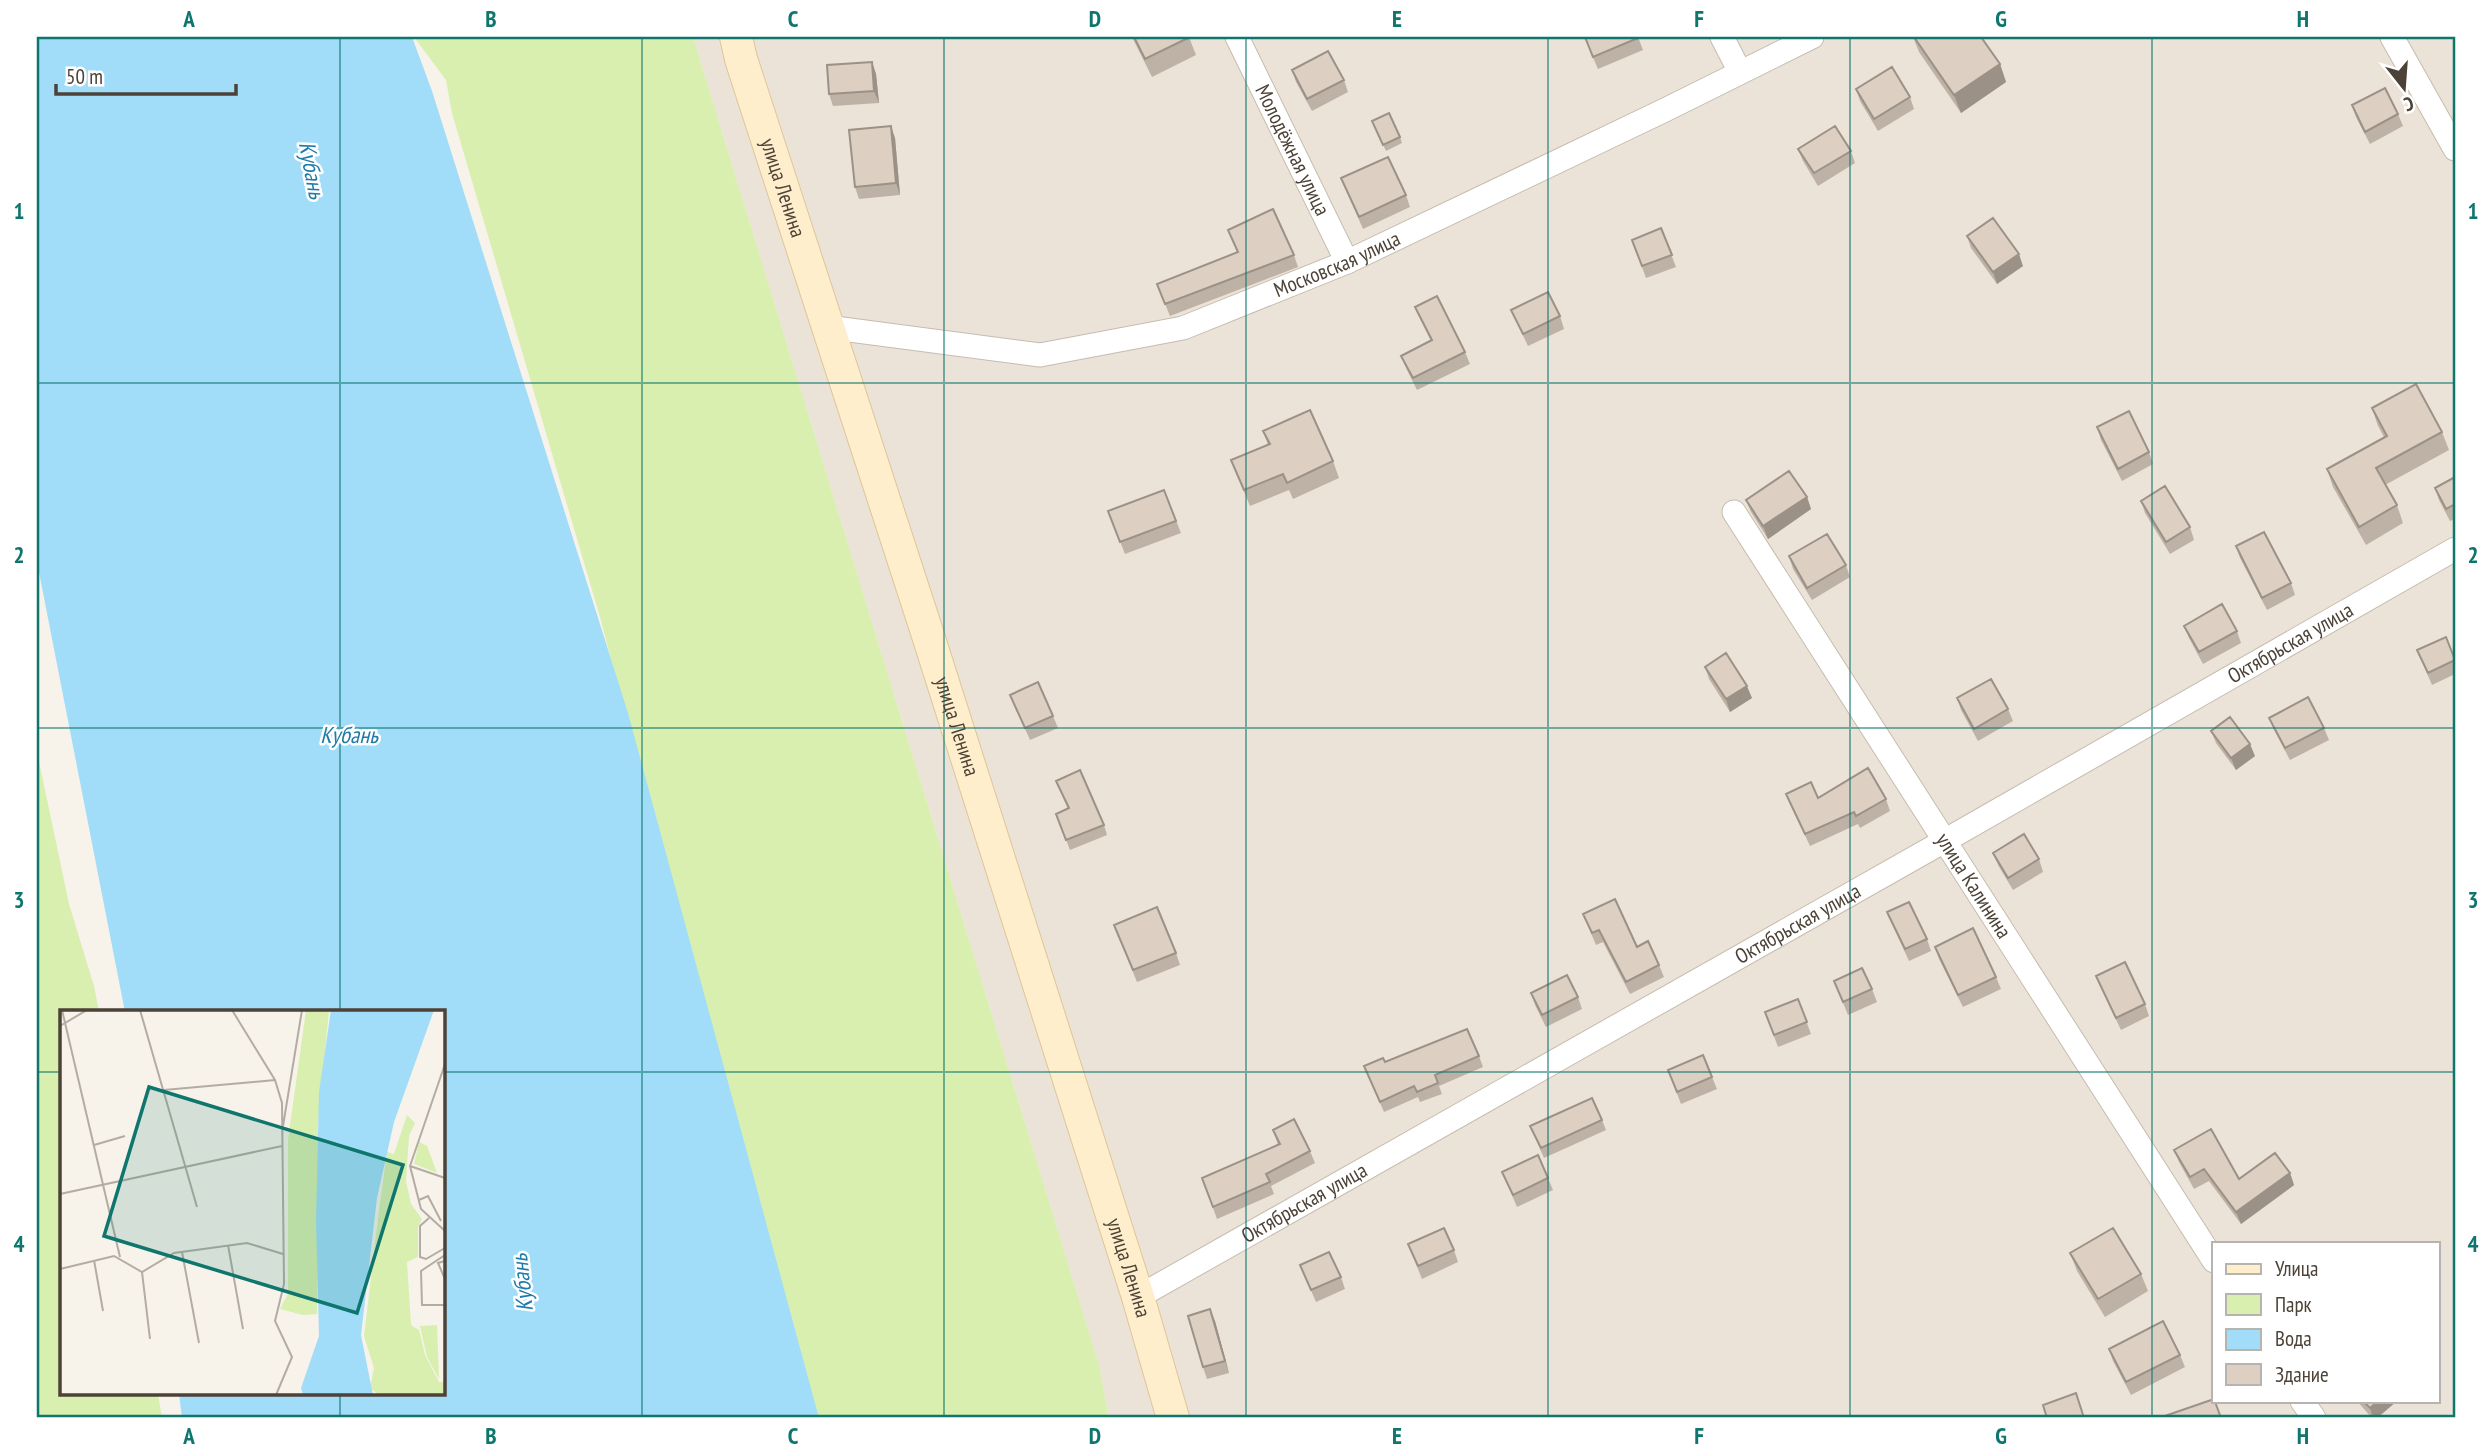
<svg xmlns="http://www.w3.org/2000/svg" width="2492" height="1455" font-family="'PT Sans Narrow',sans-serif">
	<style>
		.residential { fill: #ebe3d8; fill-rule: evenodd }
		.green { fill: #d8efaf }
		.water { fill: #a1ddf8 }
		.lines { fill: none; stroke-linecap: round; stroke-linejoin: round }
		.street-casing { stroke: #c6bcae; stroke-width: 25 }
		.secondary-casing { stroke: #dec597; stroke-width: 34 }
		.street { stroke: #fff; stroke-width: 23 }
		.secondary { stroke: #fec; stroke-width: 32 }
		.wall { fill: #beb2a6 }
		.shaded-wall { fill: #9b9187 }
		.building { fill: #ddcfc1; stroke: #9b9187; stroke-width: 2 }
		.grid { fill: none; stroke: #0f766e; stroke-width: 2; stroke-opacity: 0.55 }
		.labels { text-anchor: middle; stroke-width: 5; stroke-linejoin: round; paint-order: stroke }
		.street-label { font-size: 21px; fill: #4c4237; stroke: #fff }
		.water-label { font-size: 23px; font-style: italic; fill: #1f7caa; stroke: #fff }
		.inset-road { fill: none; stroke: #b3aca2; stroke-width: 2 }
		.view { fill: #0f766e; fill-opacity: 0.15; stroke: #0f766e; stroke-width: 3.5 }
		.inset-edge { fill: none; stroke: #4c4237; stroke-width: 3.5 }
		.neatline { fill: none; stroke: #0f766e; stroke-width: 2.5 }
		.grid-label { font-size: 23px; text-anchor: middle; font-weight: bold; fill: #0f766e }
	</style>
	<rect width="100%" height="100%" fill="#f7f2ea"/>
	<path class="residential" d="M 693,37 L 2455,37 L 2455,1418 L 1109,1418 L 1099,1365 ZM 2214,1243 L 2438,1243 L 2438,1401 L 2214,1401 Z"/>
	<path class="green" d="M 414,37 L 693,37 L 1099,1365 L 1109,1418 L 814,1418 L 792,1351 L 600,617 L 452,113 L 446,80 Z
		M 37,752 L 69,904 L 94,986 L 99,1012 L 61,1012 L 61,1394 L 158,1394 L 162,1418 L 37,1418 Z"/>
	<path class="water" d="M 37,37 L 412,37 L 432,91 L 628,713 L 819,1418 L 182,1418 L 179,1394 L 443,1394 L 443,1012 L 125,1012 L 37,562 Z"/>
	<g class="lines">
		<defs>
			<g id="street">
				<path id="s1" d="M 1237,37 L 1347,262"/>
				<path d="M 1722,37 L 1740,72"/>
				<path d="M 2392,37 L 2455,149"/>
				<path id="s2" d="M 827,327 L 1040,355 L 1183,328 L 1347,262 L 1665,110 L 1812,37"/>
				<path id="s3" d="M 1734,512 L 2214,1261"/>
				<path id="s4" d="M 1138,1297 L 1946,840 L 2455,549"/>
				<path d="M 2302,1401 L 2314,1418"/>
			</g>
			<g id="secondary">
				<path id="s5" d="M 736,37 L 741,59 L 926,629 L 1138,1297 L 1173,1418"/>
			</g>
		</defs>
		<use href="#street" class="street-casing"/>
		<use href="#secondary" class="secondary-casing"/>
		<use href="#street" class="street"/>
		<use href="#secondary" class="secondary"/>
	</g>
	<path class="wall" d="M 1132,37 L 1189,37 L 1196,55 L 1152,77 Z
		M 1584,37 L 1638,37 L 1643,50 L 1598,69 Z
		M 1913,37 L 1981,37 L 2000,64 L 2006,82 L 1961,113 L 1919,52 Z
		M 872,62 L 876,74 L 879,103 L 833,106 L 829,94 Z
		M 1292,70 L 1344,80 L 1348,92 L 1312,111 L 1296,82 Z
		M 1856,89 L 1910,97 L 1914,109 L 1878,131 L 1860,101 Z
		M 2352,105 L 2398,114 L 2403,126 L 2370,144 L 2356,117 Z
		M 1372,121 L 1400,137 L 1402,143 L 1386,151 Z
		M 895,138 L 900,195 L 859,199 L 855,187 Z
		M 1798,149 L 1851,151 L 1855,163 L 1818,186 L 1803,161 Z
		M 1341,178 L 1406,195 L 1410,207 L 1363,229 Z
		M 1661,228 L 1676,267 L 1646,278 L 1632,240 Z
		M 1228,230 L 1294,255 L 1298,267 L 1170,316 L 1157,284 L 1237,252 Z
		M 1967,236 L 2023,266 L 1997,284 L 1971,248 Z
		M 1415,307 L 1465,352 L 1470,364 L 1417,390 L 1406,368 L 1401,356 L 1431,341 L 1420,319 Z
		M 1511,310 L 1560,316 L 1564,329 L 1528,346 Z
		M 2372,408 L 2442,432 L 2449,450 L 2385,485 L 2397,505 L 2403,523 L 2366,545 L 2333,487 L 2327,469 L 2384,437 L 2378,426 Z
		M 2097,427 L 2149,452 L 2153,464 L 2122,481 L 2101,440 Z
		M 1263,431 L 1333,461 L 1339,478 L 1293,499 L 1289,490 L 1250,506 L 1231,460 L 1268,445 Z
		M 2455,477 L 2455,519 L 2450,521 L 2439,500 L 2435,488 Z
		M 1164,490 L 1181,533 L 1125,554 L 1108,511 Z
		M 1807,497 L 1811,509 L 1768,539 L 1751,512 L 1746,500 Z
		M 2141,501 L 2190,527 L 2194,540 L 2170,554 L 2145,513 Z
		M 2236,546 L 2291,583 L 2295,595 L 2267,610 L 2240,558 Z
		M 1789,556 L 1846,565 L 1850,577 L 1812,600 L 1793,569 Z
		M 2184,626 L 2237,631 L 2241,643 L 2203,664 L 2189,638 Z
		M 2417,650 L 2455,658 L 2455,674 L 2432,685 Z
		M 1705,667 L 1752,698 L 1730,712 L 1709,679 Z
		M 1010,695 L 1053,716 L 1058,728 L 1030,740 Z
		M 1957,698 L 2008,709 L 2013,721 L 1978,741 L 1961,710 Z
		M 2269,718 L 2324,728 L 2329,740 L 2290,760 L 2274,730 Z
		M 2211,731 L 2255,756 L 2236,770 L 2216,743 Z
		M 1056,781 L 1104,825 L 1107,835 L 1070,850 L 1056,814 L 1068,809 Z
		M 1786,794 L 1818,798 L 1886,799 L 1890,811 L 1860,828 L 1858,824 L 1810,846 L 1791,806 Z
		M 1993,853 L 2039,859 L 2043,872 L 2013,890 L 1998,865 Z
		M 1887,912 L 1927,939 L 1931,951 L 1909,961 L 1892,924 Z
		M 1583,914 L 1637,947 L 1659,965 L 1664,977 L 1630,994 L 1603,942 L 1596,945 Z
		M 1119,937 L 1176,953 L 1180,965 L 1137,982 Z
		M 1935,947 L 1996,977 L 2001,989 L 1963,1007 L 1939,959 Z
		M 2096,976 L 2145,1004 L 2149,1016 L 2121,1030 L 2101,988 Z
		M 1834,981 L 1872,989 L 1877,1002 L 1848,1015 Z
		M 1531,993 L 1578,997 L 1582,1009 L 1546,1027 L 1535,1005 Z
		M 1798,999 L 1811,1034 L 1778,1047 L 1765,1012 Z
		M 1479,1056 L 1483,1067 L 1439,1086 L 1442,1094 L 1420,1102 L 1418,1097 L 1384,1112 L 1364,1066 L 1385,1062 Z
		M 1668,1070 L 1712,1077 L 1717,1089 L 1681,1104 Z
		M 1602,1120 L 1606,1130 L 1544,1158 L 1530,1126 Z
		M 1273,1130 L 1310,1151 L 1315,1163 L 1271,1186 L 1274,1194 L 1217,1219 L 1202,1178 L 1278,1145 Z
		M 2174,1150 L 2239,1179 L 2290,1173 L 2294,1185 L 2241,1224 L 2209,1181 L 2194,1189 L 2179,1162 Z
		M 1502,1172 L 1548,1178 L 1553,1190 L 1517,1207 Z
		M 1408,1244 L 1454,1250 L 1458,1262 L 1422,1279 Z
		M 2070,1253 L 2141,1274 L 2148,1291 L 2105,1317 L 2077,1271 Z
		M 1300,1265 L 1341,1277 L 1345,1289 L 1316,1302 Z
		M 1215,1321 L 1229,1373 L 1207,1379 L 1203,1367 Z
		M 2109,1349 L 2180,1355 L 2185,1367 L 2131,1395 L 2113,1361 Z
		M 2357,1401 L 2397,1401 L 2377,1418 L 2372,1418 Z"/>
	<path class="shaded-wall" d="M 872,62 L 876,74 L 879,103 L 874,91 Z
		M 2000,64 L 2006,82 L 1961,113 L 1954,95 Z
		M 891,126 L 895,138 L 900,195 L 896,183 Z
		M 2019,254 L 2023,266 L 1997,284 L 1993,272 Z
		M 1807,497 L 1811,509 L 1768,539 L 1763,526 Z
		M 1747,686 L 1752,698 L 1730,712 L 1726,699 Z
		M 2250,744 L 2255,756 L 2236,770 L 2231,758 Z
		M 2290,1173 L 2294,1185 L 2241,1224 L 2236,1212 Z
		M 1210,1309 L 1215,1321 L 1229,1373 L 1225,1361 Z
		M 2378,1401 L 2397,1401 L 2377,1418 L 2373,1418 L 2370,1408 Z"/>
	<path class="building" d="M 1134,37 L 1190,37 L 1145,59 Z
		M 1585,37 L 1638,37 L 1638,38 L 1593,57 Z
		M 1914,37 L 1981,37 L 2000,64 L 1954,95 Z
		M 1328,51 L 1344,80 L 1307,99 L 1292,70 Z
		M 872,62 L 874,91 L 829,94 L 827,65 Z
		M 1892,67 L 1910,97 L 1874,119 L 1856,89 Z
		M 2385,88 L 2398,114 L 2365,132 L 2352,105 Z
		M 1389,113 L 1400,137 L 1383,145 L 1372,121 Z
		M 891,126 L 896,183 L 855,187 L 849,130 Z
		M 1835,126 L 1851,151 L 1814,173 L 1798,149 Z
		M 1388,157 L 1406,195 L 1359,217 L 1341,178 Z
		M 1273,209 L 1294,255 L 1165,304 L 1157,284 L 1238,252 L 1228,230 Z
		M 1993,218 L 2019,254 L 1993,272 L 1967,236 Z
		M 1661,228 L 1672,255 L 1642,266 L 1632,240 Z
		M 1548,292 L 1560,316 L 1523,334 L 1511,310 Z
		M 1437,296 L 1465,352 L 1413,378 L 1401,356 L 1432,340 L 1415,307 Z
		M 2416,384 L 2442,432 L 2376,468 L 2397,505 L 2359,527 L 2327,469 L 2387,436 L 2372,408 Z
		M 1310,410 L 1333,461 L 1287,483 L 1283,474 L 1244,490 L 1231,460 L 1270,444 L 1263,431 Z
		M 2129,411 L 2149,452 L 2118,469 L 2097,427 Z
		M 1789,471 L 1807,497 L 1763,526 L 1746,500 Z
		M 2455,477 L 2455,504 L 2446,509 L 2435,488 Z
		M 2165,486 L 2190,527 L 2166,542 L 2141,501 Z
		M 1164,490 L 1176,521 L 1120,542 L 1108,511 Z
		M 2264,532 L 2291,583 L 2262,598 L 2236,546 Z
		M 1827,534 L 1846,565 L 1807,588 L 1789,556 Z
		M 2222,604 L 2237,631 L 2199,652 L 2184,626 Z
		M 2446,637 L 2455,660 L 2428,673 L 2417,650 Z
		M 1726,653 L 1747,686 L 1726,699 L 1705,667 Z
		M 1991,679 L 2008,709 L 1974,729 L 1957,698 Z
		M 1038,682 L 1053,716 L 1025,728 L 1010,695 Z
		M 2308,697 L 2324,728 L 2285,748 L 2269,718 Z
		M 2230,717 L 2250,744 L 2231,758 L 2211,731 Z
		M 1868,768 L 1886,799 L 1856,816 L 1854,812 L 1805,834 L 1786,794 L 1811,782 L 1818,798 Z
		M 1080,770 L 1104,825 L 1066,840 L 1056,814 L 1069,808 L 1056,781 Z
		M 2024,834 L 2039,859 L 2008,878 L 1993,853 Z
		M 1615,899 L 1637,947 L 1648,941 L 1659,965 L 1626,982 L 1599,930 L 1592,933 L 1583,914 Z
		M 1909,902 L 1927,939 L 1905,949 L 1887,912 Z
		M 1157,907 L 1176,953 L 1133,970 L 1114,925 Z
		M 1973,928 L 1996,977 L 1958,995 L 1935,947 Z
		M 2125,962 L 2145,1004 L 2116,1018 L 2096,976 Z
		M 1862,968 L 1872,989 L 1843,1002 L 1834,981 Z
		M 1567,975 L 1578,997 L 1542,1015 L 1531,993 Z
		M 1798,999 L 1807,1022 L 1774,1035 L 1765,1012 Z
		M 1467,1029 L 1479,1056 L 1435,1075 L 1438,1083 L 1417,1092 L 1414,1086 L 1380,1102 L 1364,1066 L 1383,1058 L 1385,1062 Z
		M 1703,1055 L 1712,1077 L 1677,1092 L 1668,1070 Z
		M 1592,1098 L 1602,1120 L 1541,1148 L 1530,1126 Z
		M 1294,1119 L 1310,1151 L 1266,1174 L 1270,1182 L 1213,1207 L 1202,1178 L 1280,1144 L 1273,1130 Z
		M 2211,1129 L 2239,1179 L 2275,1153 L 2290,1173 L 2236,1212 L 2204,1169 L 2190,1177 L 2174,1150 Z
		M 1538,1155 L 1548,1178 L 1513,1195 L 1502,1172 Z
		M 1444,1228 L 1454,1250 L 1418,1266 L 1408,1244 Z
		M 2113,1228 L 2141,1274 L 2098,1299 L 2070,1253 Z
		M 1329,1252 L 1341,1277 L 1311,1290 L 1300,1265 Z
		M 1210,1309 L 1225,1361 L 1203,1367 L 1188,1316 Z
		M 2163,1321 L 2180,1355 L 2126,1382 L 2109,1349 Z
		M 2076,1393 L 2084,1418 L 2047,1418 L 2043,1405 Z
		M 2214,1399 L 2221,1418 L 2159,1418 Z
		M 2363,1401 L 2378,1401 L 2370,1408 Z"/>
	<path class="grid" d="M 340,37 L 340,1012M 642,37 L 642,1418M 944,37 L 944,1418M 1246,37 L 1246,1418M 1548,37 L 1548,1418M 1850,37 L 1850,1418M 2152,37 L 2152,1418M 37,383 L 2455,383M 37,728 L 2455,728M 37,1072 L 61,1072M 443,1072 L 2455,1072M 340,1394 L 340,1418"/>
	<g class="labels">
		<g class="street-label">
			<text dy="7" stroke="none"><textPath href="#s1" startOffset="126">Молодёжная улица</textPath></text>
			<text dy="7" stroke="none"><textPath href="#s5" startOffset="158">улица Ленина</textPath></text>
			<text dy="7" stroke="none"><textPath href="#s2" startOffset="527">Московская улица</textPath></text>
			<text dy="7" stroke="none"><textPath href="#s4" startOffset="1325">Октябрьская улица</textPath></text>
			<text dy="7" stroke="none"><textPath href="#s5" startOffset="724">улица Ленина</textPath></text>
			<text dy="7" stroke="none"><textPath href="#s3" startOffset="444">улица Калинина</textPath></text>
			<text dy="7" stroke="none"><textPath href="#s4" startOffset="758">Октябрьская улица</textPath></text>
			<text dy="7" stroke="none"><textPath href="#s4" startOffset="191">Октябрьская улица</textPath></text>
			<text dy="7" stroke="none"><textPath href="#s5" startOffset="1292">улица Ленина</textPath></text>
		</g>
		<g class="water-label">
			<text transform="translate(312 170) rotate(79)" y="8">Кубань</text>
			<text x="349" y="743">Кубань</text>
			<text transform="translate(522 1283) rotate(-96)" y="8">Кубань</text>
		</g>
	</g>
	<g transform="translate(60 1010)">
		<rect width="385" height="385" fill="#f7f2ea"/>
		<path d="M 246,0 L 269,0 L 258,114 L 257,304 L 243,305 L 220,299 L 228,284 L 228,130 ZM 347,105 L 355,113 L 349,126 L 346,171 L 351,194 L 362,209 L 358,217 L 358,247 L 347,252 L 351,315 L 359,320 L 365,345 L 379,372 L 385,372 L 385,385 L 319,385 L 310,378 L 314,358 L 304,326 L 319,200 L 327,142 L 334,144 ZM 359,132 L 367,136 L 377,163 L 354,154 ZM 377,315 L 379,369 L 367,347 L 360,316 Z" fill="#d8efaf"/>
		<path d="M 271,0 L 374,0 L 334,112 L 317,188 L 301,325 L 313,385 L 243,385 L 241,378 L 259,326 L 256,211 L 259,82 Z" fill="#a1ddf8"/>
		<path class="inset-road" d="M 2,0 L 60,247M 80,0 L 137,197M 172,0 L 215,70 L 222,93 L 224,274 L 215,311 L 232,347 L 216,385M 0,16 L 27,0M 385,54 L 350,156 L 361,199 L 385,221M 104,80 L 215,70M 223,116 L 242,0M 34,135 L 65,126M 350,156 L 385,168M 0,184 L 222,136M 359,190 L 368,186 L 381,211M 369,208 L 360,216 L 360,247 L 366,249 L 385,238M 168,235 L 183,319M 122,242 L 139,333M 385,245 L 361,261 L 362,295 L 385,295M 34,250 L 43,301M 385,251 L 378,253 L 385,269M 0,259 L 54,246 L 82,262 L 114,243 L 187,233 L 223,244M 82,262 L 90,329"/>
		<path class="view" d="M 89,77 L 343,155 L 297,303 L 44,226 Z"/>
		<rect width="385" height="385" class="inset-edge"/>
	</g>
	<rect width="2492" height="1455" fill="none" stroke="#ffffff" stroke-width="77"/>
	<rect x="2212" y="1242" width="228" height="161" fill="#ffffff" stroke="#b7b3af" stroke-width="2"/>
	<rect x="2226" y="1264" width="35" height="10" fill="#ffeecc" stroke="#b7b3af" stroke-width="2"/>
	<text x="2275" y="1276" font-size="21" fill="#4c4237">Улица</text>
	<rect x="2226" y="1294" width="35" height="21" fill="#d8efaf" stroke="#b7b3af" stroke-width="2"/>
	<text x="2275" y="1312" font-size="21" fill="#4c4237">Парк</text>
	<rect x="2226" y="1329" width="35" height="21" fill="#a1ddf8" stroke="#b7b3af" stroke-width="2"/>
	<text x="2275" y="1346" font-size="21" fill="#4c4237">Вода</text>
	<rect x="2226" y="1364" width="35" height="21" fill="#ddcfc1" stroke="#b7b3af" stroke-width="2"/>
	<text x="2275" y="1382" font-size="21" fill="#4c4237">Здание</text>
	<g transform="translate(2404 88) rotate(163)" stroke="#ffffff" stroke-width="5" paint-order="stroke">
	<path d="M0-5L12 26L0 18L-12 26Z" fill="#4c4237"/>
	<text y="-10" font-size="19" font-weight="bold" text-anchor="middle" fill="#4c4237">С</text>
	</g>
	<path d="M56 84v10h180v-10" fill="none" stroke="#4c4237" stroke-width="3.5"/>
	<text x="66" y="84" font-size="21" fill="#4c4237" stroke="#ffffff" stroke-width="5" paint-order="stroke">50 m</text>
	<rect x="38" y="38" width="2416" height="1378" class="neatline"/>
	<g class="grid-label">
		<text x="189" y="27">A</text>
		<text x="491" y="27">B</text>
		<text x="793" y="27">C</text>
		<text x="1095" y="27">D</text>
		<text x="1397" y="27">E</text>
		<text x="1699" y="27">F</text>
		<text x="2001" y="27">G</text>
		<text x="2303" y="27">H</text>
		<text x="19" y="219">1</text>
		<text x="2473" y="219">1</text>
		<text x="19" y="563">2</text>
		<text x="2473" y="563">2</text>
		<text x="19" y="908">3</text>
		<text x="2473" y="908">3</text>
		<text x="19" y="1252">4</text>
		<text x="2473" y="1252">4</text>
		<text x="189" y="1444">A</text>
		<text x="491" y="1444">B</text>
		<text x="793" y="1444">C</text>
		<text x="1095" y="1444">D</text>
		<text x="1397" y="1444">E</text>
		<text x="1699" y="1444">F</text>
		<text x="2001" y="1444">G</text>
		<text x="2303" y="1444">H</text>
	</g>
</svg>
